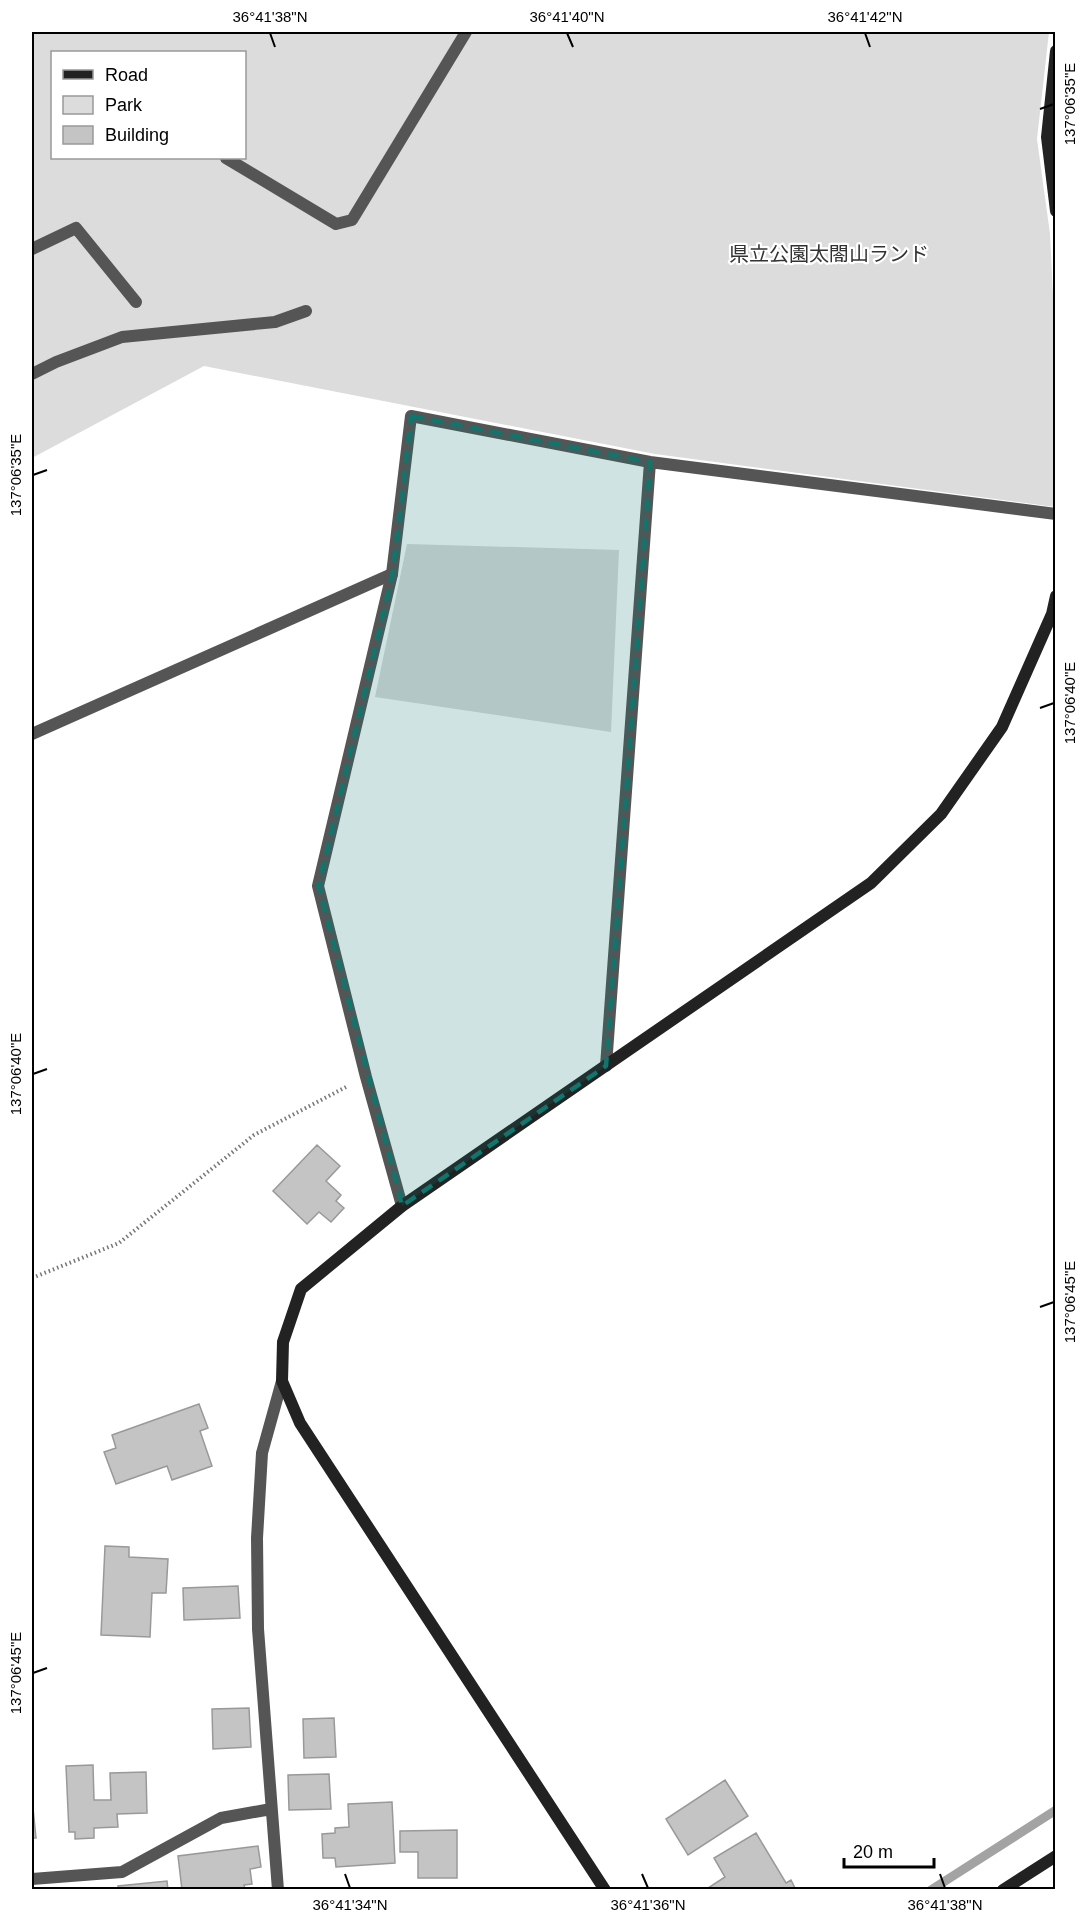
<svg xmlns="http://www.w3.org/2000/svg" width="1087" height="1921" font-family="Arial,'Noto Sans JP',sans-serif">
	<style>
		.green { fill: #dcdcdc; fill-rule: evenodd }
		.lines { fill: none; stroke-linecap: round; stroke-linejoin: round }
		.stream { stroke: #a3a3a3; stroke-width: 9 }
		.building { fill: #c4c4c4; stroke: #999; stroke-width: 1.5 }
		.path { stroke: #777; stroke-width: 4; stroke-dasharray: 1.5 3; stroke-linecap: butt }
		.lane { stroke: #555; stroke-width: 12 }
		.street { stroke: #555; stroke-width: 12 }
		.secondary { stroke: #222; stroke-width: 12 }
		.marked { fill: #0f766e; fill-opacity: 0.2; stroke: #0f766e; stroke-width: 4.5; stroke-dasharray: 12 8; stroke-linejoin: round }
		.ticks { fill: none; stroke: #000; stroke-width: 2 }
		.labels { text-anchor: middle; stroke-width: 4.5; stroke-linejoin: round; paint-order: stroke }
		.park-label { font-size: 20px; fill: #333; stroke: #fff }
		.neatline { fill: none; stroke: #000; stroke-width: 2 }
		.ticks-label { font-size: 15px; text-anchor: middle; fill: #000 }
	</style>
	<rect width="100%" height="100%" fill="#fff"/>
	<path class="green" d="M 32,32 L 1049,32 L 1037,139 L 1050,234 L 1056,358 L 1055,507 L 655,454 L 204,366 L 32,458 ZM 52,52 L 244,52 L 244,158 L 52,158 Z
		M 407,544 L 619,550 L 611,732 L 375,697 Z"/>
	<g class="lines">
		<path class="stream" d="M 931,1890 L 1056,1810"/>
	</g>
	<path class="building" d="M 317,1145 L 340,1166 L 326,1181 L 341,1195 L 336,1201 L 344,1208 L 331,1222 L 319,1212 L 307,1224 L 273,1191 Z
		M 199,1404 L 208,1428 L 200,1431 L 212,1466 L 172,1480 L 167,1466 L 116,1484 L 104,1452 L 116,1448 L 112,1435 Z
		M 105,1546 L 129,1547 L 129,1557 L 168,1559 L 166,1593 L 152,1593 L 150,1637 L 101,1635 Z
		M 238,1586 L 240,1618 L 184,1620 L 183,1588 Z
		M 249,1708 L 251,1747 L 213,1749 L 212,1709 Z
		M 334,1718 L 336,1757 L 304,1758 L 303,1719 Z
		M 93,1765 L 94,1800 L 111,1800 L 110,1773 L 146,1772 L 147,1813 L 117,1814 L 118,1827 L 94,1828 L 94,1838 L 75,1839 L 75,1832 L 69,1832 L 66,1766 Z
		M 329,1774 L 331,1809 L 289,1810 L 288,1775 Z
		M 725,1780 L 748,1816 L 688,1855 L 666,1819 Z
		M 392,1802 L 395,1863 L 336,1867 L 335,1858 L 323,1858 L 322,1834 L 335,1833 L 335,1828 L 349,1827 L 348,1804 Z
		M 32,1808 L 33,1808 L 36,1838 L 32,1838 Z
		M 457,1830 L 457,1878 L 418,1878 L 418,1852 L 400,1852 L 400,1831 Z
		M 756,1833 L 786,1883 L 791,1880 L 796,1890 L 705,1890 L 725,1877 L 714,1858 Z
		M 258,1846 L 261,1867 L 250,1869 L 252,1884 L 244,1885 L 245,1890 L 182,1890 L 178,1856 Z
		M 167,1881 L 168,1890 L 118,1890 L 118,1886 Z"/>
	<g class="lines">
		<path class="path" d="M 32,1278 L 119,1243 L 254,1135 L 346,1087"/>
		<path class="lane" d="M 226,158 L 336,224 L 352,220 L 466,32
			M 32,249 L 76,228 L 136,302
			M 32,374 L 56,362 L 122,337 L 275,322 L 306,311
			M 32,734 L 392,574"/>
		<path class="street" d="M 606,1066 L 650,462
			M 402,1206 L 366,1077 L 318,886 L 392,574 L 411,416 L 650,462 L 1056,514
			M 32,1879 L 122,1872 L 221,1818 L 271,1809
			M 278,1890 L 258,1629 L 257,1538 L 262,1453 L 282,1381"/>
		<path class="secondary" d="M 1056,51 L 1047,137 L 1056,211
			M 605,1890 L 300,1423 L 282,1381 L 283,1342 L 301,1289 L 402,1206 L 871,883 L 941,814 L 1002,727 L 1052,614 L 1056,596
			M 1003,1890 L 1056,1856"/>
	</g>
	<path class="marked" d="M 411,416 L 650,462 L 606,1066 L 402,1206 L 318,886 L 392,574 Z"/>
	<path class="ticks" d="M 270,33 L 275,47M 567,33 L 573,47M 865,33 L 870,47M 1040,109 L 1054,104M 33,475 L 47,470M 1040,708 L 1054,703M 33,1074 L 47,1069M 1040,1307 L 1054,1302M 33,1673 L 47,1668M 345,1874 L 350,1888M 642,1874 L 648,1888M 940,1874 L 945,1888"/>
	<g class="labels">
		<g class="park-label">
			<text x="829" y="261">県立公園太閤山ランド</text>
		</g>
	</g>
	<rect width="1087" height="1921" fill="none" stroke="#ffffff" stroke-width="66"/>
	<rect x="51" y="51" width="195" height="108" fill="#ffffff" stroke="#999999" stroke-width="1.5"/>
	<rect x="63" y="70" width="30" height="9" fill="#222222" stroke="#999999" stroke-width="1.5"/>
	<text x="105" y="81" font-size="18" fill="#000000">Road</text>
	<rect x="63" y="96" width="30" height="18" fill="#dcdcdc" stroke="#999999" stroke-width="1.5"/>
	<text x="105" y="111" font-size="18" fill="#000000">Park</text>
	<rect x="63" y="126" width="30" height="18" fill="#c4c4c4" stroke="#999999" stroke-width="1.5"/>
	<text x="105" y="141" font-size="18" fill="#000000">Building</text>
	<path d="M844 1858v9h90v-9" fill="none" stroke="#000000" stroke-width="3"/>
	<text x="853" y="1858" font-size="18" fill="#000000" stroke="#ffffff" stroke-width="4.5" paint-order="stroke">20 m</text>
	<rect x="33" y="33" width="1021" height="1855" class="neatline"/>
	<g class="ticks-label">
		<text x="270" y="22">36°41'38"N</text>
		<text x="567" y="22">36°41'40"N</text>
		<text x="865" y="22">36°41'42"N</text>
		<text transform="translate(1070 104) rotate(-90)" y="5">137°06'35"E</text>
		<text transform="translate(16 475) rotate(-90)" y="5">137°06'35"E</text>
		<text transform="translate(1070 703) rotate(-90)" y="5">137°06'40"E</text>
		<text transform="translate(16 1074) rotate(-90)" y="5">137°06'40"E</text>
		<text transform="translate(1070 1302) rotate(-90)" y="5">137°06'45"E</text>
		<text transform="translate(16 1673) rotate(-90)" y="5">137°06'45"E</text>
		<text x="350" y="1910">36°41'34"N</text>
		<text x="648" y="1910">36°41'36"N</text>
		<text x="945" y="1910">36°41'38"N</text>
	</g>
</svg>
